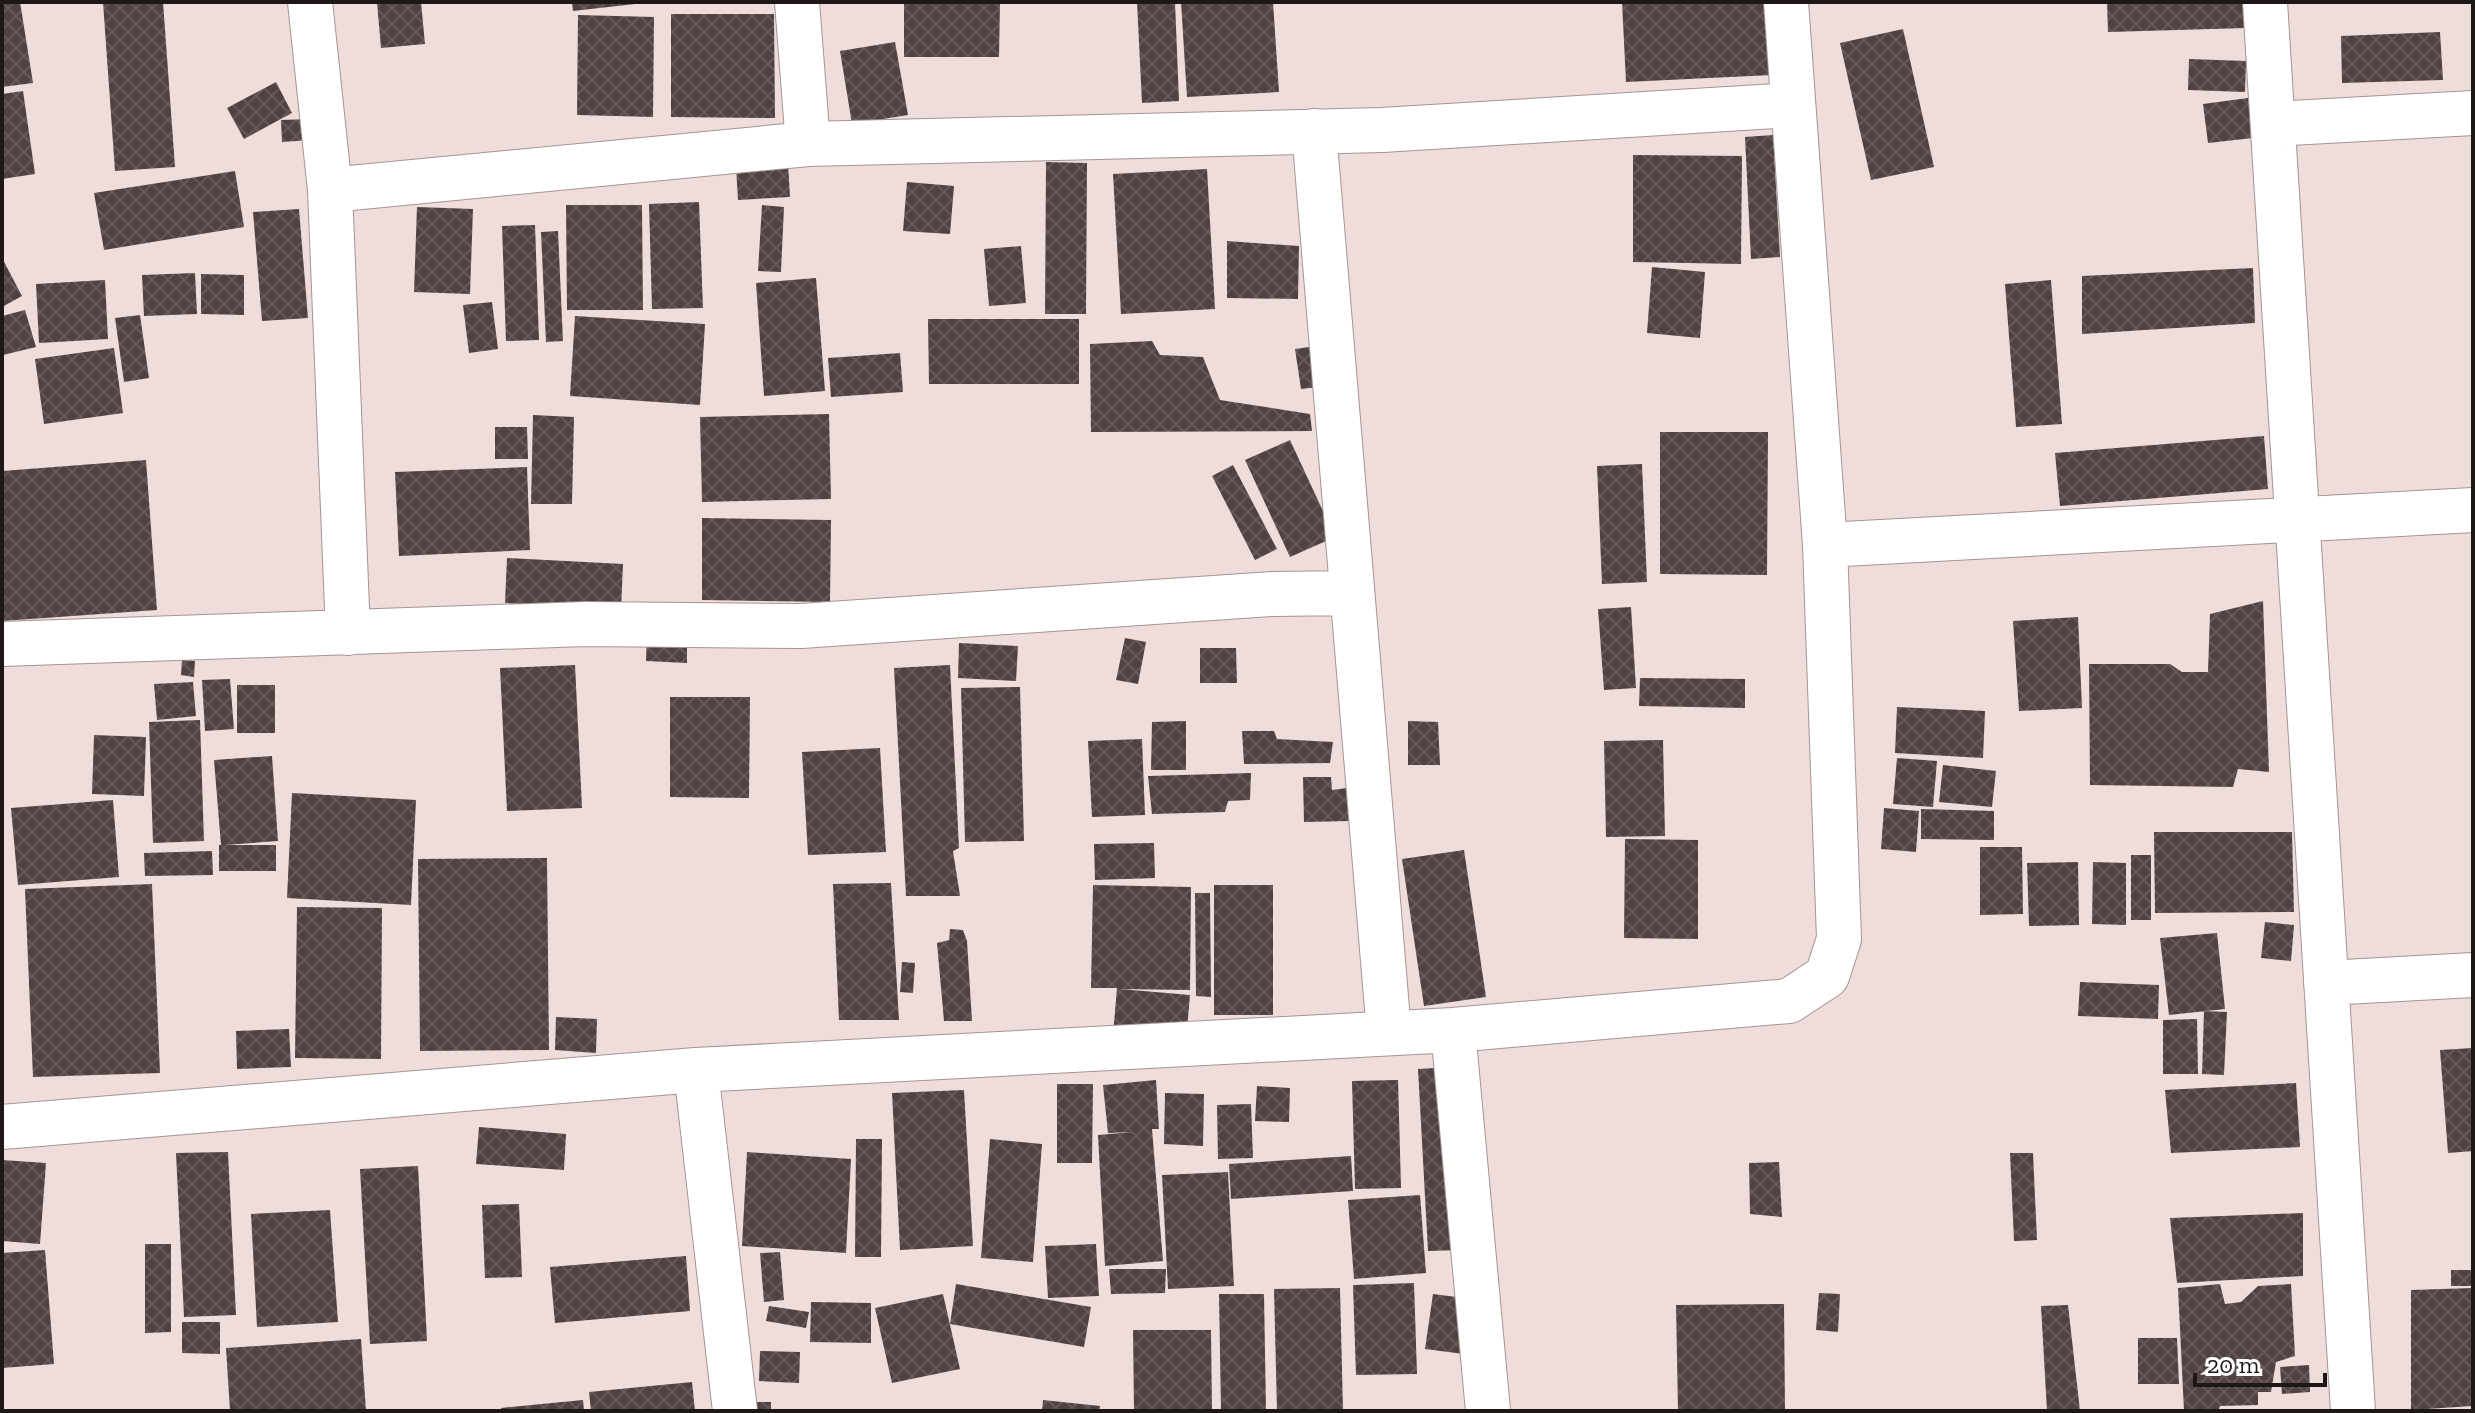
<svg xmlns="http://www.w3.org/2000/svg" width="2475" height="1413" font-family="'Zilla Slab',serif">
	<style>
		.building { fill: url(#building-cross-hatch) }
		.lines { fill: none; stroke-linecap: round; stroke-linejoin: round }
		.minor-casing { stroke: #a59493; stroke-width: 46 }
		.minor { stroke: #fff; stroke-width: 44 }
	</style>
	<defs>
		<pattern id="building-cross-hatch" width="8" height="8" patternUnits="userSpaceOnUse" patternTransform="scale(2)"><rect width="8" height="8" fill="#504241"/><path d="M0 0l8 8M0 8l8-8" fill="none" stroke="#655a59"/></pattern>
	</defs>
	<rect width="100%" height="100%" fill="#efdddc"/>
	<path class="building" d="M 2,2 L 20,2 L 33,83 L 2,87 Z
		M 103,2 L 163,2 L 175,167 L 115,171 Z
		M 377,2 L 421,2 L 425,44 L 381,48 Z
		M 572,2 L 635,2 L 635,4 L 573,11 Z
		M 904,2 L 1000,2 L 999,57 L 904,57 Z
		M 1137,2 L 1175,2 L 1179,101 L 1142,103 Z
		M 1181,2 L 1273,2 L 1279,92 L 1187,97 Z
		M 1622,2 L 1768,2 L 1772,75 L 1626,82 Z
		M 2107,2 L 2245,2 L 2246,28 L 2108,32 Z
		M 671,14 L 774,14 L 775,118 L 671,117 Z
		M 578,15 L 654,17 L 653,117 L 577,115 Z
		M 1903,29 L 1934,167 L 1871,180 L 1840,43 Z
		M 2440,32 L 2443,80 L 2342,83 L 2341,36 Z
		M 895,42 L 908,115 L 852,124 L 840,51 Z
		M 2189,59 L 2246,61 L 2245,92 L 2188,90 Z
		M 276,82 L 292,113 L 244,139 L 227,108 Z
		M 23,91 L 35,174 L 2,179 L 2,94 Z
		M 2248,98 L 2253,138 L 2208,143 L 2203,104 Z
		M 309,119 L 311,140 L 282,142 L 281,120 Z
		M 1773,135 L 1780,257 L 1751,259 L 1745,137 Z
		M 1633,155 L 1742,156 L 1741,264 L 1633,262 Z
		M 1046,162 L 1087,163 L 1086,314 L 1045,314 Z
		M 788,163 L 790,197 L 738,200 L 736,166 Z
		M 1207,169 L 1215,309 L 1121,314 L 1113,174 Z
		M 235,171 L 244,227 L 104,250 L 94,193 Z
		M 907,182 L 954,186 L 950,234 L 903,231 Z
		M 699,202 L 703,308 L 652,309 L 649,204 Z
		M 566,205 L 642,205 L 643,310 L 567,310 Z
		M 762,205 L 784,207 L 781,272 L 758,271 Z
		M 417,207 L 473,209 L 470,294 L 414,292 Z
		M 299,209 L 308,318 L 262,321 L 253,212 Z
		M 535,225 L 539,340 L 506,341 L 502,226 Z
		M 558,231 L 563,341 L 546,342 L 541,232 Z
		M 1227,241 L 1299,246 L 1298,299 L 1227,298 Z
		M 1021,246 L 1026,303 L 989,306 L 984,249 Z
		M 2,258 L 22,296 L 2,307 Z
		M 1652,267 L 1705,272 L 1700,338 L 1647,333 Z
		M 2253,268 L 2255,323 L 2082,334 L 2082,276 Z
		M 195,273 L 197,314 L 144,316 L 142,275 Z
		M 201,274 L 244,275 L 244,315 L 201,314 Z
		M 816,278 L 825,391 L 764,396 L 756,283 Z
		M 105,280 L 108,339 L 39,343 L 36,284 Z
		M 2051,280 L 2062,424 L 2016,427 L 2005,284 Z
		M 492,302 L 498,349 L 469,353 L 463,305 Z
		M 25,310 L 36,347 L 3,355 L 2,316 Z
		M 140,315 L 149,378 L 124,382 L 115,318 Z
		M 575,316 L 705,324 L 700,405 L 570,396 Z
		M 928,319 L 1079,319 L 1079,384 L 929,384 Z
		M 1152,341 L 1160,355 L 1203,357 L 1220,400 L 1310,414 L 1312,431 L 1091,432 L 1090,344 Z
		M 1323,345 L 1328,386 L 1301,389 L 1295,349 Z
		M 114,348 L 123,413 L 44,424 L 35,359 Z
		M 900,353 L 903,392 L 831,397 L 828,358 Z
		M 829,414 L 831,499 L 702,502 L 700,417 Z
		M 533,415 L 574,417 L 572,504 L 531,504 Z
		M 495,427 L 527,427 L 528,459 L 495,459 Z
		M 1660,432 L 1768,432 L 1767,575 L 1660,574 Z
		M 2264,436 L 2268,489 L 2060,506 L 2055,453 Z
		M 1290,440 L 1335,537 L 1290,557 L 1245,460 Z
		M 146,460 L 157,610 L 2,621 L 2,471 Z
		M 1642,464 L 1647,582 L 1602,584 L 1597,466 Z
		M 1233,465 L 1277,549 L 1255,560 L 1212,476 Z
		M 527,467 L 530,550 L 399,556 L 395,472 Z
		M 702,518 L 831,520 L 830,602 L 702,600 Z
		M 507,558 L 623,564 L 621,609 L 505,603 Z
		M 2263,601 L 2269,772 L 2238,769 L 2233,787 L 2090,785 L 2089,664 L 2170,664 L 2182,672 L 2208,672 L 2210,614 Z
		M 1631,607 L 1636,688 L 1604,690 L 1598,609 Z
		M 2078,617 L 2082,708 L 2019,711 L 2013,621 Z
		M 647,632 L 687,634 L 687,663 L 646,661 Z
		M 1125,638 L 1146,642 L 1138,684 L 1116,680 Z
		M 959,643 L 1018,646 L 1016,681 L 958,678 Z
		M 1200,648 L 1236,648 L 1237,683 L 1200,683 Z
		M 182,660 L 195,661 L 194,677 L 181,675 Z
		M 575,665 L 582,808 L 507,811 L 500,668 Z
		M 950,665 L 959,848 L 953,851 L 960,896 L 906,896 L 894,668 Z
		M 1640,678 L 1745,679 L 1745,708 L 1639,706 Z
		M 230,679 L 234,729 L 205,731 L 202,680 Z
		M 193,682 L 196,716 L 157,720 L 154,684 Z
		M 237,685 L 275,685 L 275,733 L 237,733 Z
		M 1020,687 L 1024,841 L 965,842 L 961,688 Z
		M 670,697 L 750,697 L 749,798 L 670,797 Z
		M 1897,707 L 1985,711 L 1983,758 L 1895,753 Z
		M 200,720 L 204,841 L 153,843 L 149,722 Z
		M 1186,721 L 1186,770 L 1151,770 L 1152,722 Z
		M 1408,721 L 1438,722 L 1440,765 L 1408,765 Z
		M 1242,731 L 1274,731 L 1277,739 L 1333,742 L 1330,763 L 1244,764 Z
		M 94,735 L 146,737 L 144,796 L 92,794 Z
		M 1142,739 L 1145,815 L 1092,817 L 1088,741 Z
		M 1663,740 L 1665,836 L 1606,837 L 1604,741 Z
		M 880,748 L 886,852 L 808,855 L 802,752 Z
		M 272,756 L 278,841 L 225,845 L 276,845 L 276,871 L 219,871 L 219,845 L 221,845 L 214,760 Z
		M 1897,758 L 1937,761 L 1933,807 L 1893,804 Z
		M 1943,765 L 1996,771 L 1992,807 L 1939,802 Z
		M 1251,773 L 1250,800 L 1228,801 L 1225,812 L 1152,814 L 1148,776 Z
		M 1303,777 L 1331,777 L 1332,790 L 1347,788 L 1349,821 L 1304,822 Z
		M 292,793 L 416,800 L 411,905 L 287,898 Z
		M 113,800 L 119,877 L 18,885 L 11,808 Z
		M 1884,808 L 1919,811 L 1916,852 L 1881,849 Z
		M 1921,809 L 1994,811 L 1994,840 L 1921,839 Z
		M 2154,832 L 2292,832 L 2294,912 L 2155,913 Z
		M 1625,839 L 1698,840 L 1698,939 L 1624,938 Z
		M 1154,843 L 1155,878 L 1095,880 L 1094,844 Z
		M 1980,847 L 2022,847 L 2023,914 L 1980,915 Z
		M 1464,850 L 1486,997 L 1424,1006 L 1402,859 Z
		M 212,851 L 213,875 L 145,876 L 144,853 Z
		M 2131,855 L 2151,855 L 2151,920 L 2131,920 Z
		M 547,858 L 549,1050 L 420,1051 L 418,859 Z
		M 2078,862 L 2079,925 L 2029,926 L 2027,863 Z
		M 2093,862 L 2126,863 L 2126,925 L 2092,924 Z
		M 891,883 L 899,1020 L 839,1020 L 833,884 Z
		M 152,884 L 160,1073 L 33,1077 L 25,889 Z
		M 1093,885 L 1191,887 L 1190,990 L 1120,989 L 1190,995 L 1186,1042 L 1113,1035 L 1117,988 L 1091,988 Z
		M 1214,885 L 1273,885 L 1273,1015 L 1214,1015 Z
		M 1195,893 L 1210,893 L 1211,997 L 1196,996 Z
		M 297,907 L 382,908 L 381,1059 L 295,1058 Z
		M 2265,922 L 2294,925 L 2291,961 L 2261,958 Z
		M 950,929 L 963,930 L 967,941 L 972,1021 L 944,1021 L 937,943 L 949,940 Z
		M 2217,933 L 2225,1009 L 2169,1015 L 2160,938 Z
		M 902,962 L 915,963 L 913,993 L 900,992 Z
		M 2080,982 L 2159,985 L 2158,1019 L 2078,1016 Z
		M 2204,1011 L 2227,1012 L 2224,1075 L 2202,1074 Z
		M 556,1017 L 597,1019 L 596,1053 L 555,1050 Z
		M 2197,1019 L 2198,1074 L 2163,1074 L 2163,1020 Z
		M 289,1029 L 291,1067 L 237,1069 L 236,1031 Z
		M 2473,1048 L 2473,1151 L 2448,1153 L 2440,1050 Z
		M 1452,1067 L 1462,1250 L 1428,1251 L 1418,1069 Z
		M 1156,1080 L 1159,1129 L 1152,1129 L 1163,1261 L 1105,1266 L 1098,1135 L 1132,1132 L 1108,1133 L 1103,1085 Z
		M 1398,1080 L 1401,1188 L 1355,1189 L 1352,1081 Z
		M 2296,1083 L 2300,1147 L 2171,1153 L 2165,1090 Z
		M 1057,1084 L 1093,1084 L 1092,1163 L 1057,1163 Z
		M 1257,1086 L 1290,1088 L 1289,1122 L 1255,1121 Z
		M 964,1090 L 973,1246 L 900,1250 L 892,1093 Z
		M 1165,1093 L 1204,1094 L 1203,1146 L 1164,1144 Z
		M 1251,1104 L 1253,1158 L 1218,1159 L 1217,1105 Z
		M 479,1127 L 566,1134 L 564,1170 L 476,1164 Z
		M 856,1139 L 882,1139 L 881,1257 L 855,1257 Z
		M 990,1139 L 1042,1144 L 1033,1262 L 981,1258 Z
		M 228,1152 L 236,1315 L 184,1317 L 176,1153 Z
		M 747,1152 L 851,1159 L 846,1253 L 742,1246 Z
		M 2010,1153 L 2033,1153 L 2037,1240 L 2014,1241 Z
		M 1351,1156 L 1353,1191 L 1231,1199 L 1229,1164 Z
		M 2,1160 L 46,1163 L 40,1244 L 2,1241 Z
		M 1779,1162 L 1782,1217 L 1750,1214 L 1749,1163 Z
		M 418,1166 L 427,1341 L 370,1344 L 360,1169 Z
		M 1228,1172 L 1234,1286 L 1168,1289 L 1162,1175 Z
		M 1420,1195 L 1426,1273 L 1354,1279 L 1348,1200 Z
		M 519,1204 L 522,1277 L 485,1278 L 482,1205 Z
		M 330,1210 L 338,1322 L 257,1327 L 251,1214 Z
		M 2303,1213 L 2303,1276 L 2177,1283 L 2170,1218 Z
		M 145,1244 L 171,1244 L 171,1332 L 145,1333 Z
		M 1096,1244 L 1099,1296 L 1048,1298 L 1045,1246 Z
		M 45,1250 L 54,1364 L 2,1368 L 2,1253 Z
		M 780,1252 L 784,1300 L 764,1302 L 760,1253 Z
		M 686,1256 L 690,1311 L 555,1323 L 550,1267 Z
		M 1109,1269 L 1166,1269 L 1165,1293 L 1111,1294 Z
		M 2451,1270 L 2473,1270 L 2473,1286 L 2451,1286 Z
		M 1414,1283 L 1417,1374 L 1356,1375 L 1353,1285 Z
		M 956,1284 L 1091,1307 L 1084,1347 L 950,1324 Z
		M 2220,1284 L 2225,1304 L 2241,1302 L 2258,1286 L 2291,1284 L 2295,1356 L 2276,1362 L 2271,1392 L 2258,1392 L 2258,1405 L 2220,1406 L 2218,1411 L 2184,1411 L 2178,1288 Z
		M 1340,1288 L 1343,1411 L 1277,1411 L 1274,1289 Z
		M 2473,1288 L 2473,1406 L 2411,1410 L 2411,1290 Z
		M 1819,1293 L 1840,1294 L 1838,1332 L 1816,1330 Z
		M 943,1294 L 960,1369 L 892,1383 L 875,1308 Z
		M 1219,1294 L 1264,1294 L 1266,1411 L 1221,1411 Z
		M 1433,1294 L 1472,1299 L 1464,1354 L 1425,1349 Z
		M 811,1302 L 871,1303 L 871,1343 L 810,1342 Z
		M 1784,1304 L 1785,1411 L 1678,1411 L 1676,1305 Z
		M 2068,1305 L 2080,1411 L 2047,1411 L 2041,1306 Z
		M 769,1306 L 809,1312 L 806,1328 L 766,1321 Z
		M 182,1322 L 220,1322 L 220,1354 L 182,1353 Z
		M 1133,1330 L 1211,1330 L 1212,1411 L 1134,1411 Z
		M 2138,1338 L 2177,1338 L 2179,1384 L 2138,1384 Z
		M 361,1339 L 366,1411 L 230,1411 L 226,1348 Z
		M 760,1351 L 800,1352 L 799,1383 L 759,1381 Z
		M 2309,1365 L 2310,1392 L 2282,1394 L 2280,1367 Z
		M 692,1382 L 695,1411 L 591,1411 L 589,1392 Z
		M 583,1400 L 584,1411 L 502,1411 L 501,1408 Z
		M 1043,1400 L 1100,1406 L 1099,1411 L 1042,1411 Z
		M 750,1402 L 771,1402 L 771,1411 L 750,1411 Z"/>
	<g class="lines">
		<defs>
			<path id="minor" d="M 310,2 L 330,190 L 348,633
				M 797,2 L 808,144
				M 2265,2 L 2353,1411
				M 2273,124 L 2473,113
				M 1314,131 L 1389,1033
				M 330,190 L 808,144 L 1382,130 L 1793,105
				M 1825,545 L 2473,510
				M 2,644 L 586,624 L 801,626 L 1273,594 L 1352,593
				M 2326,983 L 2473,975
				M 1453,1030 L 1488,1411
				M 696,1070 L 735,1411
				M 2,1127 L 696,1070 L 1453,1030 L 1789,1001 L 1827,976 L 1839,939 L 1825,545 L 1786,2"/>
		</defs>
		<use href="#minor" class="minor-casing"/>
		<use href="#minor" class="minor"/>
	</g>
	<rect width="2475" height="1413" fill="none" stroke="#1d1716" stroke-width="8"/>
	<path d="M2195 1373v12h130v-12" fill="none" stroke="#1d1716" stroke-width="4"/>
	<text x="2207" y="1373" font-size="24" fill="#1d1716" stroke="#ffffff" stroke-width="6" paint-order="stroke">20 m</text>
</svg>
